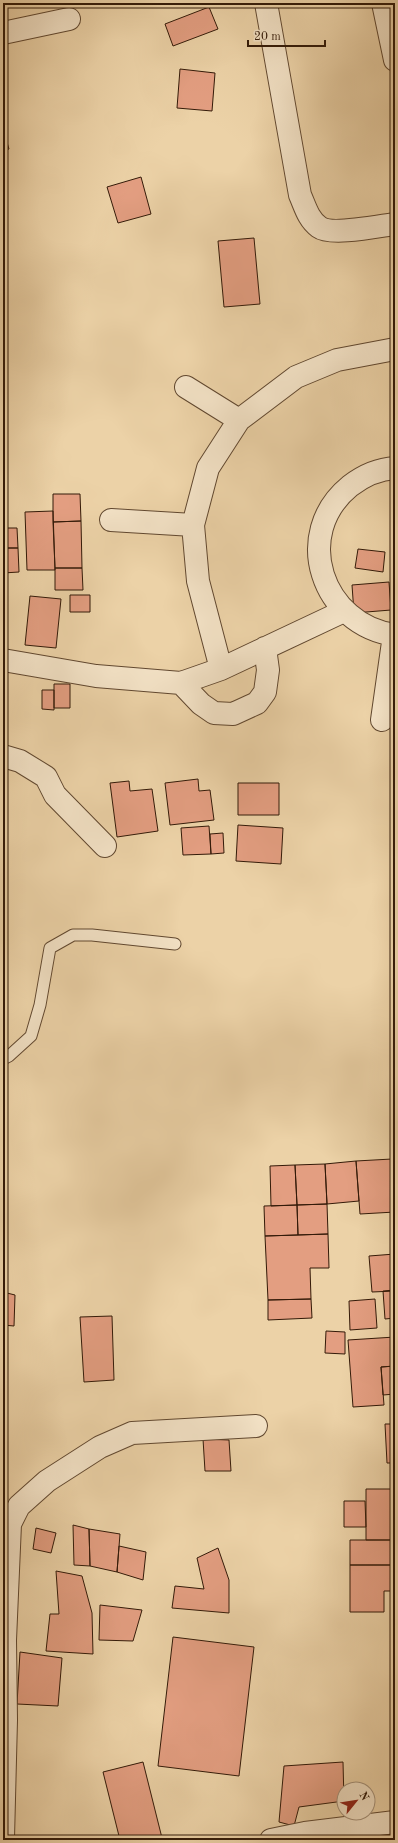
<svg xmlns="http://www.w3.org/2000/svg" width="398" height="1843" font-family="'Old Standard TT',serif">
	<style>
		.building { fill: #e39e81; stroke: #331a08 }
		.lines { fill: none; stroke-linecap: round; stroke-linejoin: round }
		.lane-casing { stroke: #614830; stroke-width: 13 }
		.street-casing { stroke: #614830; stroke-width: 24 }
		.lane { stroke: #f3e2c6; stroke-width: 11 }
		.street { stroke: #f3e2c6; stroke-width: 22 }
	</style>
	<rect width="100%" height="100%" fill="#ecd2a7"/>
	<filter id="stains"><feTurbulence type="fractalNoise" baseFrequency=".005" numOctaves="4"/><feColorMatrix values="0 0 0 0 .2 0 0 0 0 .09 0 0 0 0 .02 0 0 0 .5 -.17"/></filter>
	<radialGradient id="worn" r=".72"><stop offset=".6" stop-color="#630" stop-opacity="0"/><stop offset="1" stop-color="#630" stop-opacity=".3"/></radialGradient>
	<path class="building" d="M 209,7 L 218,29 L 173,46 L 165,24 Z
		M 180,69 L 215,73 L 212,111 L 177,108 Z
		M 3,129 L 9,149 L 3,151 Z
		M 141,177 L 151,214 L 118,223 L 107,187 Z
		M 254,238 L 260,304 L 224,307 L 218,241 Z
		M 53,494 L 80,494 L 81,521 L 53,522 Z
		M 53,511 L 55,570 L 27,570 L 25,512 Z
		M 81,521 L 82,568 L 55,568 L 53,522 Z
		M 4,528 L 17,528 L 18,548 L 4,548 Z
		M 3,548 L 18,548 L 19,572 L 3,573 Z
		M 358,549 L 385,552 L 383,572 L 355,568 Z
		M 55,568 L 82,568 L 83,590 L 55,590 Z
		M 389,582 L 391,610 L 354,613 L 352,585 Z
		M 70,595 L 90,595 L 90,612 L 70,612 Z
		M 30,596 L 61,599 L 56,648 L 25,645 Z
		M 54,684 L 70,684 L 70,708 L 54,708 Z
		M 42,690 L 54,690 L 54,710 L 42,709 Z
		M 198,779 L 199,791 L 210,790 L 214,820 L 170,825 L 165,783 Z
		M 129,781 L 130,791 L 152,789 L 158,831 L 117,837 L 110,783 Z
		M 238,783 L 279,783 L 279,815 L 238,815 Z
		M 238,825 L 283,828 L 281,864 L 236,861 Z
		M 209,826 L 211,854 L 183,855 L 181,828 Z
		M 223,833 L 224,853 L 211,854 L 210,834 Z
		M 392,1159 L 395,1212 L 360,1214 L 356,1161 Z
		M 356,1161 L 359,1201 L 327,1204 L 325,1164 Z
		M 325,1164 L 327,1204 L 297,1205 L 295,1165 Z
		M 295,1165 L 297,1205 L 271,1206 L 270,1166 Z
		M 327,1204 L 328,1234 L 298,1235 L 297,1205 Z
		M 297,1205 L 298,1235 L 265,1236 L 264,1206 Z
		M 328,1234 L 329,1268 L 310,1268 L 311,1299 L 268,1300 L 265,1236 Z
		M 395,1254 L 395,1291 L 372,1292 L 369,1256 Z
		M 395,1290 L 395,1318 L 385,1319 L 383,1291 Z
		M 3,1292 L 15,1295 L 14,1326 L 3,1325 Z
		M 311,1299 L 312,1318 L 268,1320 L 268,1300 Z
		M 375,1299 L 377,1328 L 350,1330 L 349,1301 Z
		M 112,1316 L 114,1380 L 84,1382 L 80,1317 Z
		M 326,1331 L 345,1332 L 345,1354 L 325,1353 Z
		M 395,1337 L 395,1366 L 381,1367 L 384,1405 L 353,1407 L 348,1340 Z
		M 395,1366 L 395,1394 L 383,1395 L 381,1367 Z
		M 385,1424 L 395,1424 L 395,1463 L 387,1463 Z
		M 203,1439 L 229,1440 L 231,1471 L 205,1471 Z
		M 366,1489 L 395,1489 L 395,1540 L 366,1540 Z
		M 344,1501 L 365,1501 L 366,1527 L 344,1527 Z
		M 73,1525 L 89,1529 L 90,1566 L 74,1565 Z
		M 36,1528 L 56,1533 L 51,1553 L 33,1549 Z
		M 89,1529 L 120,1534 L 117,1572 L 90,1566 Z
		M 350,1540 L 395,1540 L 395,1565 L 350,1565 Z
		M 119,1546 L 146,1552 L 143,1580 L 117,1572 Z
		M 218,1548 L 229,1580 L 229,1613 L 172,1608 L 175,1586 L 204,1589 L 197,1558 Z
		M 350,1565 L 395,1565 L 395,1591 L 384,1591 L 384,1612 L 350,1612 Z
		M 56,1571 L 82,1576 L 92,1613 L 93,1654 L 46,1651 L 50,1614 L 59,1614 Z
		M 100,1605 L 142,1610 L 133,1641 L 99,1640 Z
		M 173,1637 L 254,1647 L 239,1776 L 158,1766 Z
		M 20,1652 L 62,1658 L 58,1706 L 17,1704 Z
		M 143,1762 L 162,1838 L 155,1840 L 120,1840 L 103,1772 Z
		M 343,1762 L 344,1801 L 299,1807 L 294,1826 L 279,1822 L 284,1766 Z"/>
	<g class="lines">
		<defs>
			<path id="lane" d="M 3,1059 L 9,1056 L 31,1036 L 40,1005 L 50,948 L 73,935 L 92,935 L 175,944"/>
			<path id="street" d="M 266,3 L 300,195 C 305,206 308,219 319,227 C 331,236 379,226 395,224
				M 383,3 L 395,60
				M 3,33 L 69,19
				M 186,387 L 239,420
				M 395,468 C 379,469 363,476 350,486 C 291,534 322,625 395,635
				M 111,520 L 193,525
				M 3,660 L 96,676 L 181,683 L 221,669 L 344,611
				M 221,669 L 198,581 L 193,525 L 208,468 L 239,420 L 296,377 L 337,360 L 395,349
				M 181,683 L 201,704 L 214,713 L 233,714 L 257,703 L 265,692 L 268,670 L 265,648
				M 382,720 L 394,635
				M 3,756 L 20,761 L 46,777 L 55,795 L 105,846
				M 3,1838 L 6,1720 L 5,1640 L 10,1524 L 19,1506 L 47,1481 L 100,1447 L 132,1433 L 256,1426
				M 271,1840 L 305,1833 L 395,1822"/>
		</defs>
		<use href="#lane" class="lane-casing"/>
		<use href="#street" class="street-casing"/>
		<use href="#lane" class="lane"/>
		<use href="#street" class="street"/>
	</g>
	<rect width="398" height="1843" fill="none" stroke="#ecd2a7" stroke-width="16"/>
	<rect x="4" y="4" width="390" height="1835" fill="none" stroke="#331a08" stroke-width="2"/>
	<rect x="8" y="8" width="382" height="1827" fill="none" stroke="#331a08"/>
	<g transform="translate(356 1801) rotate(60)"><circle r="19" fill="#f3e2c6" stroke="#a6927a"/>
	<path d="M0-3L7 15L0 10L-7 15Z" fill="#8f2418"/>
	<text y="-6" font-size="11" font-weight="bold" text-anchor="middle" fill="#331a08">N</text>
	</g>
	<path d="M248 40v6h77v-6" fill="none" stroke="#331a08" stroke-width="2"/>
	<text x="254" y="40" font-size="12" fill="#331a08" stroke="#f3e2c6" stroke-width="3" paint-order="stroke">20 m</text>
	<rect width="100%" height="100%" filter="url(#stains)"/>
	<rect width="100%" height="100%" fill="url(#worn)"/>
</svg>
